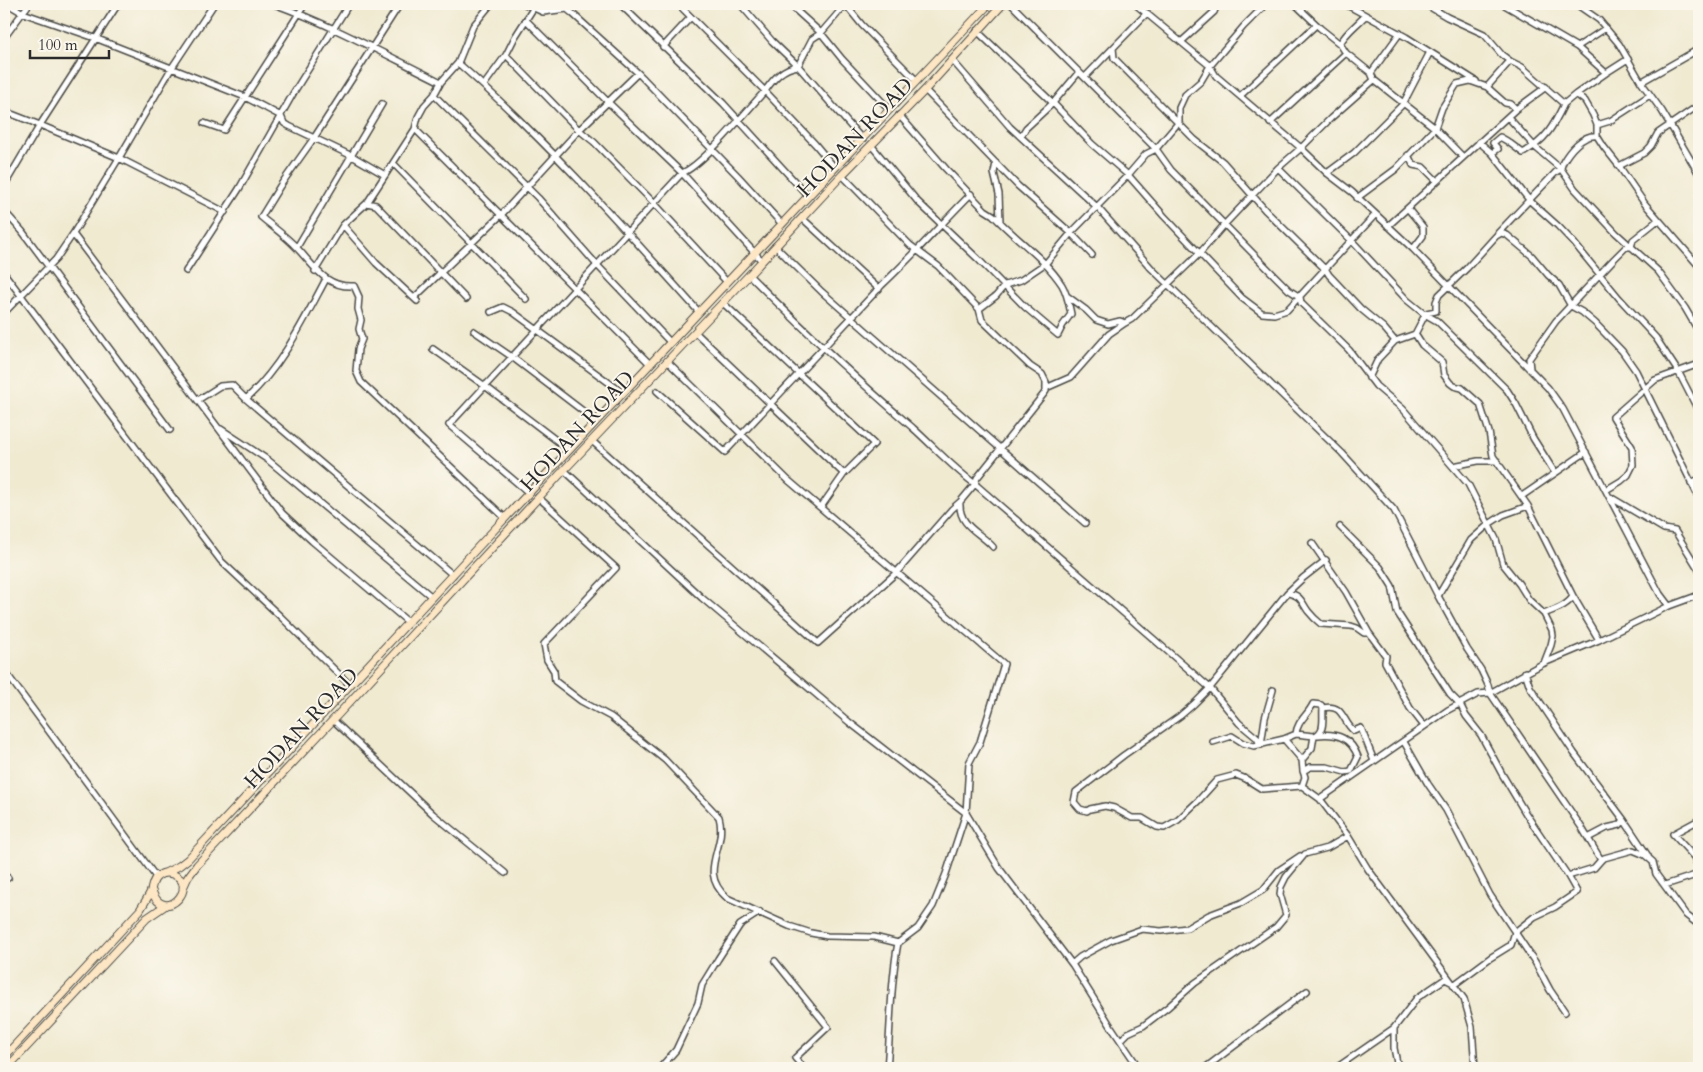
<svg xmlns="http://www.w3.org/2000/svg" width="1703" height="1072" font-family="Cardo,serif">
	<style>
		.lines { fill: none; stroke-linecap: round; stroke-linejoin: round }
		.minor-casing { stroke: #494844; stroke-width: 8 }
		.secondary-casing { stroke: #494844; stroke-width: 9 }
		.minor { stroke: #fff; stroke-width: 5 }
		.secondary { stroke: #fce6c4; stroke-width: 7 }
		.labels { text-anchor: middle; stroke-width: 4; stroke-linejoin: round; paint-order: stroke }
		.street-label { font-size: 21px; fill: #2b2b2b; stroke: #fbf7ec }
	</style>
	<rect width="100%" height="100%" fill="#fbf7ec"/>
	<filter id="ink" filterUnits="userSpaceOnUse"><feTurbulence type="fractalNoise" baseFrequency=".02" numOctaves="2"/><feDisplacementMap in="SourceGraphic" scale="10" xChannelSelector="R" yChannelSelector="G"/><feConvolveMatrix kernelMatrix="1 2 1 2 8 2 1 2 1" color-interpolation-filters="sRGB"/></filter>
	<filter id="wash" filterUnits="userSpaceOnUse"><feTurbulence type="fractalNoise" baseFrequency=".0096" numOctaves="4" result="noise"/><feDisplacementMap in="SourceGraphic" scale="20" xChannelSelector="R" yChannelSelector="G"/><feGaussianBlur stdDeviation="1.12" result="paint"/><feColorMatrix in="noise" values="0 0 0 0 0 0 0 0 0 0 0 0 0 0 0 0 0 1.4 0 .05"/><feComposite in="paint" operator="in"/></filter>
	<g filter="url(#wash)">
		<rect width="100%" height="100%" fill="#f0ead1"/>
	</g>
	<g filter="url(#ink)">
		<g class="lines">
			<defs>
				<path id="minor" d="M 8,4 L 23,13 L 95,38 L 245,97 L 281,116 L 284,123 L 289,126 L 352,156 L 385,175
					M 214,4 L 171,69 L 119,158 L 225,212
					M 274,4 C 332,25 386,55 441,82
					M 400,4 L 314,138 L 280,186 L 261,217 C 273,227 287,237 297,248 C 314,266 326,288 354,286 L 359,297 L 358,309 L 361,320 L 359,329 L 362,339 L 358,349 L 356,371 L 361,382 L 505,518
					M 525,4 L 543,12 L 567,9 L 573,14 L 638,73 L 738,176 L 782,224
					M 620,4 L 723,103 L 808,196
					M 678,4 L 765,91 L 815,144 L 835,168
					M 740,4 L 772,41 L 798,66 L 862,139
					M 789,4 L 821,33 L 842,59 L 889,109
					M 845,4 L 862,25 L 917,81
					M 1135,4 L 1210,66 L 1216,76 L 1301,148 L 1327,173 L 1352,192 L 1413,249 L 1548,388 L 1563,409 L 1574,430 L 1660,594 L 1669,606
					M 1266,4 L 1244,26 L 1210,66 L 1201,81 L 1185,95 L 1179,108 L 1179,122 L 1156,149 L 1171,170 L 1275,276 L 1289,290 L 1300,297 L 1301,303 L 1349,350 L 1376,386 L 1403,409 L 1468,484 L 1496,539 L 1503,564 L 1519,584 L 1529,600 L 1544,614 L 1552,630 L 1553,636 L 1551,645 L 1544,663
					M 1295,4 L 1320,28 L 1340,44 L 1346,53 L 1371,73 L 1374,80 L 1435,128 L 1463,157
					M 1345,4 L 1406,37 L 1476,81
					M 1425,4 L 1447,17 L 1484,34 L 1502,55 L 1510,61 L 1522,67 L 1564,104 L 1576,94 L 1585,101 L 1593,115 L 1597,125 L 1597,136 L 1604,147 L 1619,166 L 1645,204 L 1699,266
					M 1503,4 L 1577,47 L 1606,73 L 1628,59
					M 1576,4 L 1599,20 L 1619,44 L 1641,82 L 1662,111 L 1699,174
					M 1147,13 L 1113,48 L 1114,58 L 1195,140 L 1223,162 L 1266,211 L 1326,270 L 1329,275 L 1361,309 L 1384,328 L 1395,341
					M 526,20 L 608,102 L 682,173 L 762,261
					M 977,31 L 1053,103 L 1092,144 L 1128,175 L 1164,216 L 1242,298 L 1262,313 L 1274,314 L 1287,310 L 1375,215
					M 4,38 L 29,4
					M 1181,42 L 1214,12 L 1217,4
					M 1340,44 C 1345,33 1357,25 1365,16
					M 663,47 L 691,17
					M 1577,47 L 1606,28
					M 506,55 L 579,130 L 594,142 L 654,203 L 727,282
					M 952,60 L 1010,127 L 1097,207 L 1152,269 L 1342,453 L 1394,510 L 1438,596 L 1467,649 L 1481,670 L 1488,685 L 1490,693 L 1582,828 L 1601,860 L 1594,868 L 1568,876 L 1577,892 L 1555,907 L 1534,917 L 1515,932 L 1511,945 L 1490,958 L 1455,984 L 1445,979 L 1417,998 L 1394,1028 L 1336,1068
					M 458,63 C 545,139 622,226 699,312
					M 1371,73 L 1400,33
					M 1085,77 L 1113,48
					M 1374,80 L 1331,118 L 1301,148 L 1278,168 L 1352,241 L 1407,300 L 1423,313 L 1437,321 L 1507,390 L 1516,404 L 1533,438 L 1555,473
					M 1641,82 L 1699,49
					M 484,85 L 506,55 L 515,37 L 536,4
					M 1487,87 L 1505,103 L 1511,104 L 1516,109 L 1546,87
					M 925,90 L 1018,186 L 1071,233 L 1092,255
					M 1576,94 L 1606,73
					M 434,95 L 538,198 L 597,265 L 670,342
					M 1240,96 L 1316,25
					M 4,111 L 40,125 L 119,158 L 73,234 L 56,259 L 4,313
					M 1508,117 L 1535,147 L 1561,169 L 1575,189 L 1616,233 L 1658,271 L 1685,308 L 1699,332
					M 204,123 L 224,130 L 305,4
					M 1270,123 L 1346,53
					M 1597,125 L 1610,121 L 1650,95
					M 415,129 L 650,364
					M 1021,136 L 1026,128 L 1053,103 L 1079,72
					M 1479,142 L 1492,153 L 1530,201 L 1558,226 L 1574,243 L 1619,298 L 1656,338 L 1679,373 L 1699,412
					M 871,145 L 918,202 L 978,259 L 1025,307 L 1058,335 L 1063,325 L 1071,314 C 1069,305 1067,293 1062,285 C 1044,257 1015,239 993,215 L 985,210 L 946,169 L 899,115
					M 1492,153 L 1498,149 L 1493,143 L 1500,137 L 1507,141 L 1523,153 C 1546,140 1553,127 1564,104
					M 1408,155 L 1413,165 L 1423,167 L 1437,181
					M 393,163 L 526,299
					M 996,163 L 994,173 L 999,194 L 1000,222
					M 1619,166 L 1644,153 L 1651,146 L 1658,133 L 1699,105
					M 1327,173 L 1354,153 L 1403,104 L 1430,52
					M 842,175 L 910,245 L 938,266 L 979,309
					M 4,186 L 40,125 L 118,4
					M 1357,198 L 1396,169 L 1435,128 L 1442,108 L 1457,84 L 1470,81 L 1487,87 L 1510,61
					M 367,203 L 376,205 L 466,299
					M 1408,209 L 1423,227 L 1423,236 L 1413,249
					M 4,211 L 22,231 L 170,430
					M 802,218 L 879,289
					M 343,225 L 376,263 L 417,301
					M 1388,226 L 1516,109
					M 1498,233 L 1556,172 C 1562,169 1561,167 1563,162 C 1569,151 1583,134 1597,136
					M 73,234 L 282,513 L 312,541 L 408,622
					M 775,246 L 822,292 L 1085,523
					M 297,247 L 382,104
					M 186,271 L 239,189 L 294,92 L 349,4
					M 315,271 L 343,225 L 367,203 L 393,163 L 415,129 L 418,117 L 424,106 L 434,95 L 441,82 L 458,63 L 473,26 L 491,4
					M 4,273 L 221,561 L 281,617 L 350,685
					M 749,275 C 802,328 856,379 913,428 C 934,447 952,467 975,484 L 1210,688 L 1239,723 L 1257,738 L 1260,745
					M 1067,296 L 1086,310 L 1096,320 L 1108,324 L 1120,321 L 1125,323 L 1132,319 L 1200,253 L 1224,225 L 1278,168
					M 414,298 L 501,215 L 579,130 L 638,73
					M 723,303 L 874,444 L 844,474
					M 491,312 L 503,307 L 513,312 L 623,393
					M 474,331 L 512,357 L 596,421
					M 695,332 L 844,474 L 821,507
					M 433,349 L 485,386 L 569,450
					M 667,361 L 788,480 L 1004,664 L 980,742 L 969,763 L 966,813 L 946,874 L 933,906 L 918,928 L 898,943 C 890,984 891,1026 887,1068
					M 1530,369 L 1529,359 L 1556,321 L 1614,259 L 1626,247 L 1631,247 L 1633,240 L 1658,220
					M 1369,378 L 1378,359 L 1395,341 L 1415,334
					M 1046,388 L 1071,377 L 1109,334 L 1125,323
					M 657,391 L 725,452 L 882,285 C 913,256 941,224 971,194
					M 246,399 C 282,366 303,322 326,279
					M 198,400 L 220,386 L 232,385 L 246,399 L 453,575
					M 221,429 L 268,460 L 432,597
					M 592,441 L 818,643 L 896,573 L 952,509 L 960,502
					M 1453,466 L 1478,461 L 1497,461
					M 564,470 L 702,598 L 849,722 L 966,813 L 999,868 L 1072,964 L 1112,1028 L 1139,1068
					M 1691,483 L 1699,479
					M 1606,490 L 1621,481 L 1628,475 L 1633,465 L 1632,447 L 1613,417 L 1655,380 L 1699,364
					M 529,493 L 449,425 L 682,173 C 703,165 747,110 765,91 C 774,78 783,68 798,66 L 812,39 L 821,33 L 846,4
					M 1522,496 L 1586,452
					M 538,497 L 616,568 L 544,644 L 547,660 L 554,671 L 555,681 L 581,701 L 611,717 L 665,760 L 719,817 C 728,848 696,870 727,898 L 789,926 L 811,933 L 827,936 L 874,937 L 898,943
					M 1610,497 L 1664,529 L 1675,531 L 1699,570
					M 1340,527 L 1380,567 L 1392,586 L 1397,612 L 1450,694 L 1460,704 L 1466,716 L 1481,735 L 1502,774 L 1526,814 L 1568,876
					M 1312,543 L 1346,592 L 1369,633
					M 993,547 C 980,532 958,526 960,502 L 975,484 L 977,478 L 1043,395 L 1046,391 L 1046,382 L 1042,374 L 1030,366 L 982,320 L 979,309 L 996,296 L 1005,285 L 1021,280 L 1046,263 L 1071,233 L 1128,175 L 1146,154 L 1156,149 L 1011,4
					M 1287,593 L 1303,578 L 1326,560
					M 1438,596 L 1471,540 L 1489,524 L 1503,515 L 1528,506
					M 1573,596 L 1599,640
					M 1544,614 C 1553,610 1568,606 1573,596 L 1528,506 L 1493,456 L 1489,432 L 1480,404 L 1462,388 L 1454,386 L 1450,383 L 1444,375 L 1442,362 L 1422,345 L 1415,334 L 1426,313 L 1436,311 L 1436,302 L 1439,295 L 1467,268 L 1496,236 L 1501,233 L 1507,235 L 1532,256 L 1548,275 L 1559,285 L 1571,306 L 1582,312 L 1595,323 L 1622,351 L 1636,371 L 1699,498
					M 4,670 L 156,877
					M 1525,672 L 1530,687 L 1574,753 L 1624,820
					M 333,720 L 433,814 L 505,873
					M 1296,734 C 1297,721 1308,715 1313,704 L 1321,705 L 1323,708 C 1344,703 1342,722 1354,731 L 1361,728 L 1374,761
					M 1318,735 C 1338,733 1351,738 1358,757 L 1351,771 L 1345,772 L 1327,767 L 1310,767 L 1303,771 L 1302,760 L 1312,748 L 1314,736 C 1326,732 1322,718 1323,708
					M 1284,739 L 1302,760
					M 1213,742 L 1232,736 L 1243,743 L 1254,746 L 1284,739 L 1296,734 L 1314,736
					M 1404,742 L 1428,784 L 1446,810 L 1490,895 L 1535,962 L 1550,990 L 1565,1012
					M 1261,745 L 1265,718 L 1273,690
					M 1302,786 L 1305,777 L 1303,771
					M 1320,799 L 1302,786 L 1262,789 L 1246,779 L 1236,775 L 1217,780 L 1198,801 L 1178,820 L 1164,828 L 1157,827 L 1142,818 L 1132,818 L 1114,808 L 1105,806 L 1090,809 L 1087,811 L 1080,809 L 1074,802 L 1076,792 L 1124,755 L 1180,716 L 1194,704 L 1210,688 L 1287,593 C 1301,595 1301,601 1308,611 C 1312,616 1316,620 1321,624 L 1351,626 L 1357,628 L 1364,633 L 1369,633 L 1386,656 L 1385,662 L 1410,708 L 1424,726
					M 1699,820 L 1673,834 L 1694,857 L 1699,869
					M 1348,836 L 1368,869 L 1464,999 L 1472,1027 L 1475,1068
					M 1588,838 L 1607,828 L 1620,825 L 1624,820 L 1648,856
					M 1601,860 L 1604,858 L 1633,850 L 1645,855 L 1653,862 L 1656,874 L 1686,915 L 1699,925
					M 4,873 L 8,878
					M 1665,885 L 1699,874
					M 775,961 L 828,1027 L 795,1058 L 804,1068
					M 1072,964 L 1080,957 L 1111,940 L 1142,929 L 1161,931 L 1187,928 L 1209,915 L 1241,903 L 1263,890 L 1279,870 L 1300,856
					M 1394,1028 L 1394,1048 L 1398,1068
					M 1121,1040 L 1128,1033 L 1143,1026 L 1168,1007 L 1195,983 L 1276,927 L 1286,915 L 1280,894 L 1281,887 L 1286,877 L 1305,854 L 1327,848 L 1348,836 L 1320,799 L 1448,710 L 1478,694 L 1490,693 L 1544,663 L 1599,640 L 1669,606 L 1699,595
					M 660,1068 L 676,1050 L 698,1003 L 702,985 L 718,959 L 740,925 L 760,912
					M 1205,1068 L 1307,991"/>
				<path id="secondary" d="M 165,873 L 179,866 L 188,859 L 493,531 L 989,4
					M 183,888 L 188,877 L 197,865 L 333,720 L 564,470 L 749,275 L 842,175 L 925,90 L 1003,4
					M 4,1057 L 140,910 C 143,905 147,899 150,893 C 153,887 151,881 158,876 C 162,873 167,872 172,874 C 202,884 164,926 152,891
					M 7,1068 L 147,918 L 166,905"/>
			</defs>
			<use href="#minor" class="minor-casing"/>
			<use href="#secondary" class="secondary-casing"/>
			<use href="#minor" class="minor"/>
			<use href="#secondary" class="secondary"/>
		</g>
	</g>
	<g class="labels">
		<g class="street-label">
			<text transform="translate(855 137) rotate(-46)" y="7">HODAN ROAD</text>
			<text transform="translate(577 431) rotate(-47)" y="7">HODAN ROAD</text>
			<text transform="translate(301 728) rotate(-47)" y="7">HODAN ROAD</text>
		</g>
	</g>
	<rect width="1703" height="1072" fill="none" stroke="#fbf7ec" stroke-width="20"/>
	<path d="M30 50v8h79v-8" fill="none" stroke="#2b2b2b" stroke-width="2.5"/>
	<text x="38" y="50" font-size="15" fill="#2b2b2b" stroke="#fbf7ec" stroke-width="4" paint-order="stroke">100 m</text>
</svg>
